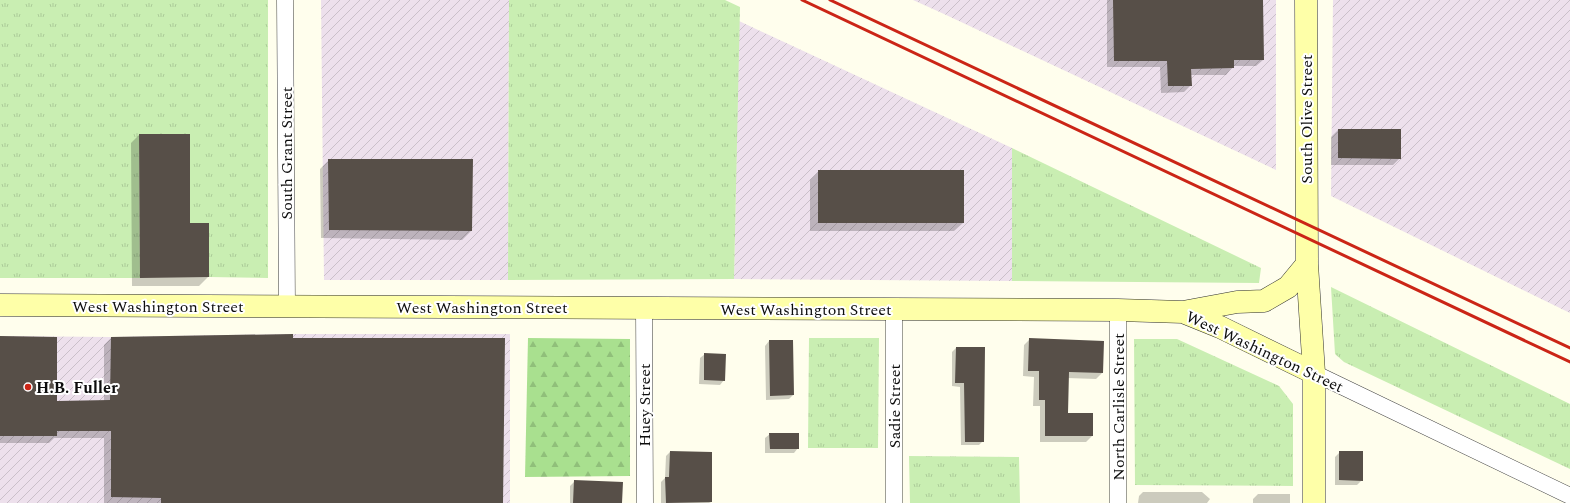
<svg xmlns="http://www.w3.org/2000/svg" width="1570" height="503" font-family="Spectral,serif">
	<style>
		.industrial { fill: url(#industrial-furrows) }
		.grass { fill: url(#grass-tufts) }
		.forest { fill: url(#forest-firs) }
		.shadow { fill: #0003 }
		.building { fill: #574f48 }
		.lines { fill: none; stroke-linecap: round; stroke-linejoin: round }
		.street-casing { stroke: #404040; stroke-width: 17 }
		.secondary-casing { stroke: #2f2f2f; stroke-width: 23 }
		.street { stroke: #fff; stroke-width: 16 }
		.secondary { stroke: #feffa8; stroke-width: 22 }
		.rail { stroke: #cb2516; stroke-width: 3 }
		.poi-dot { fill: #cb2516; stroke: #fff; stroke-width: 1.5 }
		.labels { text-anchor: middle; stroke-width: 4; stroke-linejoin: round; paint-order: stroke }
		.street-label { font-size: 16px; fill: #0d0d0d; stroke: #fff }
		.poi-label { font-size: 16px; font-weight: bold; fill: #0d0d0d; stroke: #fff; text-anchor: start }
	</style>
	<defs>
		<pattern id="industrial-furrows" width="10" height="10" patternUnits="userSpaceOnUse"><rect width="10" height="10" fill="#ede0ec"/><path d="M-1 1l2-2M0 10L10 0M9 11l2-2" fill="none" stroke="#cabfc9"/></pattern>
		<pattern id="grass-tufts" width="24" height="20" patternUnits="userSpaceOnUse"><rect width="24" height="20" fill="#c9eeb2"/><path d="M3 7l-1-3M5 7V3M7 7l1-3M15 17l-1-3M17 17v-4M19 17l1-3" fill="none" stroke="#abcb98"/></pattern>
		<pattern id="forest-firs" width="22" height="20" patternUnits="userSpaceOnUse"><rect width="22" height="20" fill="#a9e08f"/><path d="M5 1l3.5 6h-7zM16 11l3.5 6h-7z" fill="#90bf7a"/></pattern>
	</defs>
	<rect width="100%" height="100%" fill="#fffeed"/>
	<path class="industrial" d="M 321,0 L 509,0 L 508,280 L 324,280 Z
		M 913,0 L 1276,0 L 1276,170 L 944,14 Z
		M 1333,0 L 1570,0 L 1570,313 L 1331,196 Z
		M 739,21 L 1012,148 L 1012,281 L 734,279 Z
		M 293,334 L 510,334 L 510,503 L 0,503 L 0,336 L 111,337 Z"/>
	<path class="grass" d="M 0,0 L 268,0 L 268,278 L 209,277 L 209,223 L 190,223 L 189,134 L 139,134 L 140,278 L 0,278 Z
		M 509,0 L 725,0 L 740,7 L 734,279 L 508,280 Z
		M 1012,148 L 1261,268 L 1259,283 L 1012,281 Z
		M 1331,287 L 1570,404 L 1570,469 L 1344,362 L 1335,354 Z
		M 809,338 L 879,338 L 878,448 L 808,448 Z
		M 1134,339 L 1177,339 L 1279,386 L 1293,404 L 1293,486 L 1135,485 Z
		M 909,456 L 1019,457 L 1020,503 L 910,503 Z"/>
	<path class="forest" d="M 528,338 L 630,339 L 630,476 L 525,477 Z"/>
	<path class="shadow" d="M 1107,0 L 1262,0 L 1263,60 L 1256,66 L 1233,66 L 1226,75 L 1191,75 L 1191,85 L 1184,92 L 1161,93 L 1160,67 L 1107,67 Z
		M 1338,130 L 1400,158 L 1393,165 L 1331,165 L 1331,137 Z
		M 139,135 L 189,224 L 208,224 L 208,277 L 199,286 L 132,286 L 131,143 Z
		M 329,160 L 472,160 L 471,231 L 462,240 L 321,238 L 320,169 Z
		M 819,171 L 963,223 L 954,231 L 810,231 L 810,180 Z
		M 292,335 L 292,339 L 502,503 L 104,503 L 104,438 L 54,438 L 49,443 L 0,443 L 0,337 L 56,402 L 104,401 L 104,345 L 111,338 Z
		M 1030,339 L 1102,373 L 1096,379 L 1067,378 L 1067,414 L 1092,436 L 1086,442 L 1040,442 L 1040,406 L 1033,406 L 1034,377 L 1023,376 L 1024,345 Z
		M 769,341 L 793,395 L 789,399 L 766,400 L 765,346 Z
		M 956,348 L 983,441 L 979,445 L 961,445 L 960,387 L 952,386 L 952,352 Z
		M 705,354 L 724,380 L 720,385 L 699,384 L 700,358 Z
		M 770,434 L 798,448 L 794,453 L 765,453 L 765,438 Z
		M 670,452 L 711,502 L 709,503 L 661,503 L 661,482 L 665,478 L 666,456 Z
		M 1340,452 L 1362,480 L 1357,485 L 1335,485 L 1335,457 Z
		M 575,481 L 621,503 L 570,503 L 570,486 Z
		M 1143,492 L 1202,492 L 1210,499 L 1207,503 L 1138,503 L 1139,496 Z
		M 1258,494 L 1290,494 L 1290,503 L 1253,503 L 1253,499 Z"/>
	<path class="building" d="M 1113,0 L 1263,0 L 1264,60 L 1234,60 L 1234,68 L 1191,69 L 1192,86 L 1168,86 L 1167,61 L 1114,61 Z
		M 1338,129 L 1401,129 L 1401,159 L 1338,158 Z
		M 139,134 L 190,134 L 190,223 L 209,223 L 209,277 L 140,278 Z
		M 328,159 L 473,159 L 472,231 L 329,230 Z
		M 818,170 L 964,170 L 964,223 L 818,223 Z
		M 293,334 L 293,338 L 505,338 L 503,503 L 161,503 L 161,498 L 111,497 L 111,431 L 57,431 L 57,436 L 0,436 L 0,336 L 57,337 L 57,401 L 110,400 L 111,337 Z
		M 1029,338 L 1104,341 L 1103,373 L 1069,372 L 1068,413 L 1093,413 L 1093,436 L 1045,436 L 1045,400 L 1039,400 L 1039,371 L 1028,371 Z
		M 769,340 L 793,340 L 794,395 L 770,396 Z
		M 956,347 L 985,347 L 984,442 L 965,442 L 964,383 L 955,383 Z
		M 704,353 L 726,354 L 725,381 L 704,380 Z
		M 769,433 L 799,433 L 799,449 L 770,449 Z
		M 670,451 L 712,452 L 712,502 L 666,503 L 665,477 L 669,477 Z
		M 1339,451 L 1363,451 L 1363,481 L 1339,480 Z
		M 574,480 L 623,482 L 622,503 L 573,503 Z"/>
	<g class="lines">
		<defs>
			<path id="street" d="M 285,0 L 287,306
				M 644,308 L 645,503
				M 894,309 L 894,503
				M 1314,373 L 1570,496
				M 1118,503 L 1118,310"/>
			<path id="secondary" d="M 1306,0 L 1307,264 L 1314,373 L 1314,503
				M 0,305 L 1118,310 L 1183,312 L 1220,327 L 1314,373
				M 1183,312 L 1237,302 L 1264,301 L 1288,287 L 1307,264"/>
		</defs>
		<use href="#street" class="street-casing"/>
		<use href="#secondary" class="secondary-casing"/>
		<use href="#street" class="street"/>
		<use href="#secondary" class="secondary"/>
		<path class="rail" d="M 802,0 L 1570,362
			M 830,0 L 1570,348"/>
	</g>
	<circle class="poi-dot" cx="28" cy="387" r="4"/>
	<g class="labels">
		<g class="street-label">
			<text transform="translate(1306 119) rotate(-90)" y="6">South Olive Street</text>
			<text transform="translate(286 153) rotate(-90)" y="6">South Grant Street</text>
			<text x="158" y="312">West Washington Street</text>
			<text x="482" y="313">West Washington Street</text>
			<text x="806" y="315">West Washington Street</text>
			<text transform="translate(1265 351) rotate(25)" y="6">West Washington Street</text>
			<text transform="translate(644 405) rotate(-90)" y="6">Huey Street</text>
			<text transform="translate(894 406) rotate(-90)" y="6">Sadie Street</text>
			<text transform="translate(1118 407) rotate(-90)" y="6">North Carlisle Street</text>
		</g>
		<g class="poi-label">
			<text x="36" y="393">H.B. Fuller</text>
		</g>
	</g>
</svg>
